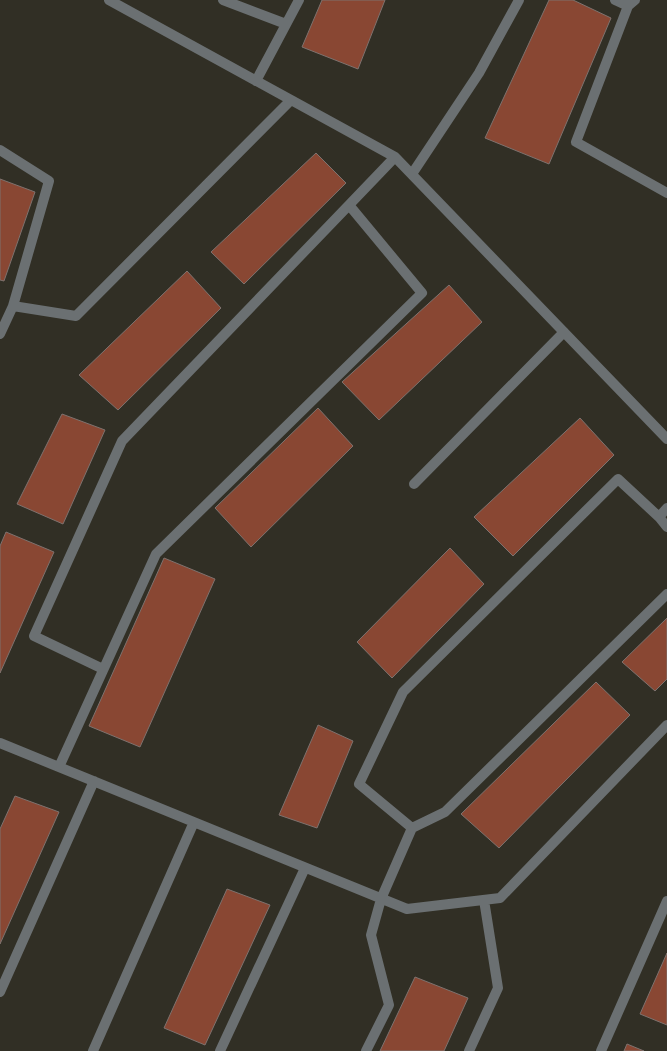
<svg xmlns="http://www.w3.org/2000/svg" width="667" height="1051" font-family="'Public Sans',sans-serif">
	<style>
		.building { fill: #894733; stroke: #7e726e }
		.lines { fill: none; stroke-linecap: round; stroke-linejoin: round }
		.minor { stroke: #6b7072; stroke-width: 10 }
	</style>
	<rect width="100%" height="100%" fill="#312f25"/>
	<path class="building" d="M 322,0 L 385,0 L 358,69 L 302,47 Z
		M 549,0 L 573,0 L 611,18 L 549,164 L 485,138 Z
		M 316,153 L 346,183 L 244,284 L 211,252 Z
		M 0,179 L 35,192 L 4,281 L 0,280 Z
		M 187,271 L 221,308 L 118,410 L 79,375 Z
		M 449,285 L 482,322 L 379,420 L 342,382 Z
		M 318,408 L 353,446 L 251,547 L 215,508 Z
		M 62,414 L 105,430 L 63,524 L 17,504 Z
		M 580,418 L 614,455 L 513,556 L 474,517 Z
		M 6,532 L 54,552 L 0,673 L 0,546 Z
		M 450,548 L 484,584 L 392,678 L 357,642 Z
		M 164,558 L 215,579 L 140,747 L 89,726 Z
		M 667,618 L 667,679 L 655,691 L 622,662 Z
		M 596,682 L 630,715 L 499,848 L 461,814 Z
		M 318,725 L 353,741 L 317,828 L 279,815 Z
		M 15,796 L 59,812 L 0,944 L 0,829 Z
		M 227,889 L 270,905 L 205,1045 L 164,1028 Z
		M 667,953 L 667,1025 L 640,1014 Z
		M 415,977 L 468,998 L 444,1051 L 380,1051 Z
		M 627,1044 L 644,1051 L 624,1051 Z"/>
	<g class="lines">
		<path class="minor" d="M 109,0 L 395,157 L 667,439
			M 223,0 L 286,24
			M 615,0 L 628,6
			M 635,0 L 628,6 L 576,142 L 667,193
			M 256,81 L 299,0
			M 0,150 L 49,181 L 13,306 L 76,316 L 291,100
			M 412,174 L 479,73 L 519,0
			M 0,334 L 13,306
			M 414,484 L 564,332
			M 667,508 L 659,517 L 667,527
			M 103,669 L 34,636 L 122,441 L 349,205
			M 0,743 L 407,909 L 500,898 L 667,725
			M 59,767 L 156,554 L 422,293 L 349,205 L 395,157
			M 412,828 L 359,784 L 403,692 L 618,479 L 659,517
			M 0,992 L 94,781
			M 93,1051 L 194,822
			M 220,1051 L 305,868
			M 366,1051 L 389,1005 L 371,935 L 381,899 L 412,828 L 445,812 L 667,594
			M 469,1051 L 498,988 L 484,900
			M 601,1051 L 667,901"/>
	</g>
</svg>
